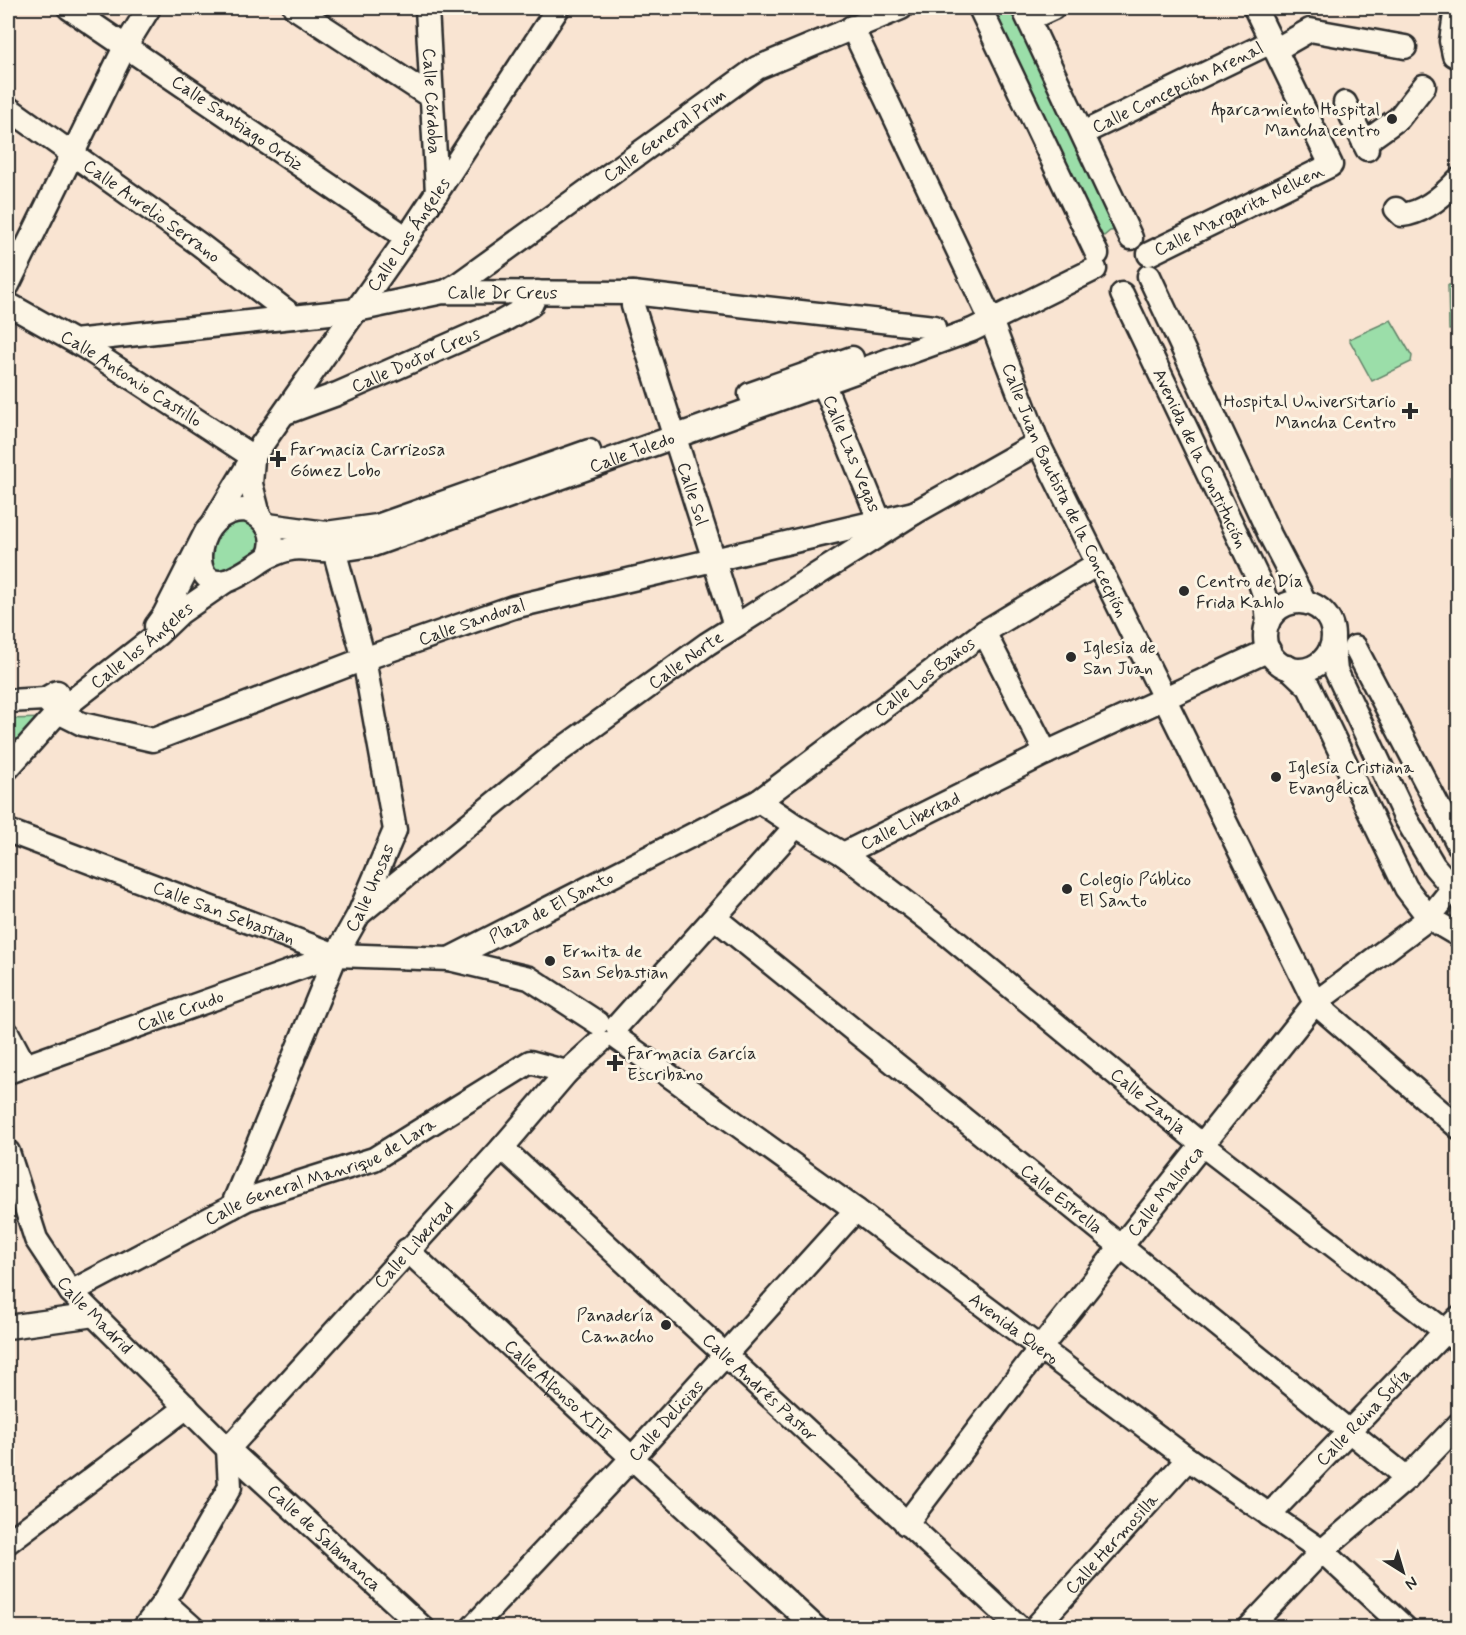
<svg xmlns="http://www.w3.org/2000/svg" width="1466" height="1635" font-family="Mynerve,sans-serif">
	<style>
		.green { fill: #9bdea9; stroke: #63846a; stroke-width: 1.5 }
		.lines { fill: none; stroke-linecap: round; stroke-linejoin: round }
		.minor-casing { stroke: #2b2b2b; stroke-width: 27 }
		.minor { stroke: #fcf5e5; stroke-width: 22 }
		.poi-dot { fill: #2b2b2b; stroke: #fcf5e5; stroke-width: 2 }
		.labels { text-anchor: middle; stroke-width: 6; stroke-linejoin: round; paint-order: stroke }
		.street-label { font-size: 18px; fill: #2b2b2b; stroke: #fcf5e5 }
		.poi-label { font-size: 18px; fill: #2b2b2b; stroke: #fcf5e5; text-anchor: start }
	</style>
	<rect width="100%" height="100%" fill="#f9e4d2"/>
	<filter id="ink" filterUnits="userSpaceOnUse"><feTurbulence type="fractalNoise" baseFrequency=".0167" numOctaves="2"/><feDisplacementMap in="SourceGraphic" scale="12" xChannelSelector="R" yChannelSelector="G"/><feConvolveMatrix kernelMatrix="1 2 1 2 8 2 1 2 1" color-interpolation-filters="sRGB"/></filter>
	<g filter="url(#ink)">
		<path class="green" d="M 989,8 L 1012,8 L 1119,230 L 1110,231 L 1099,240 Z
			M 1448,285 L 1458,285 L 1458,329 L 1449,330 Z
			M 1391,320 L 1412,356 L 1411,362 L 1372,381 L 1349,339 Z
			M 1450,478 L 1458,478 L 1458,520 L 1450,520 Z
			M 233,517 L 256,522 L 263,544 C 253,564 235,568 215,572 C 203,543 214,539 233,517 Z
			M 45,718 L 8,759 L 8,719 Z"/>
		<g class="lines">
			<defs>
				<g id="minor">
					<path id="s1" d="M 69,8 L 407,238"/>
					<path d="M 295,8 L 431,97"/>
					<path id="s2" d="M 427,8 L 437,193"/>
					<path d="M 980,8 L 1097,254"/>
					<path d="M 1023,8 L 1131,238"/>
					<path d="M 1456,8 L 1451,41 L 1454,55 L 1458,57"/>
					<path d="M 1029,19 L 1053,8"/>
					<path id="s3" d="M 852,27 L 990,318 L 1038,443 L 1315,1003 L 1458,1127"/>
					<path d="M 1275,50 L 1310,30 L 1405,47"/>
					<path d="M 1345,103 L 1367,149"/>
					<path id="s4" d="M 8,108 L 199,244 L 294,317"/>
					<path id="s5" d="M 1083,133 L 1271,42"/>
					<path d="M 1364,143 L 1399,118 L 1424,86"/>
					<path d="M 1396,209 L 1402,215 C 1423,213 1444,195 1458,180"/>
					<path id="s6" d="M 1149,254 L 1331,165 L 1255,8"/>
					<path d="M 1149,276 L 1270,535 L 1305,602"/>
					<path d="M 8,285 L 125,47 L 149,8"/>
					<path id="s7" d="M 445,292 L 460,283 L 757,68 L 901,8"/>
					<path id="s8" d="M 633,293 L 633,306 L 735,626"/>
					<path id="s9" d="M 1122,294 L 1260,583 L 1266,600 L 1268,623"/>
					<path id="s10" d="M 8,304 L 86,348 L 253,457"/>
					<path id="s11" d="M 74,341 L 357,310 L 443,292 L 633,293 L 934,327"/>
					<path id="s12" d="M 824,385 L 880,522"/>
					<path d="M 750,394 L 852,358"/>
					<path id="s13" d="M 285,413 L 337,394 L 501,322 L 531,305 L 537,292"/>
					<path d="M 253,459 L 251,484 L 259,515"/>
					<path d="M 246,510 C 267,518 278,536 268,557 C 255,565 240,577 226,581 C 186,593 192,508 246,510 Z"/>
					<path id="s14" d="M 215,520 L 253,457 L 407,238 L 558,8"/>
					<path d="M 268,525 L 326,533 L 377,526 L 589,451"/>
					<path id="s15" d="M 268,557 C 302,541 304,552 336,550 C 349,549 361,546 373,545 L 972,330 L 1095,269"/>
					<circle cx="1299" cy="636" r="34"/>
					<path d="M 156,626 L 164,615 L 206,532"/>
					<path d="M 984,632 L 1046,753"/>
					<path d="M 1333,641 L 1336,671 L 1405,817 L 1434,866 L 1458,894"/>
					<path d="M 1355,647 L 1458,844"/>
					<path d="M 1288,667 L 1309,687 L 1406,888 L 1429,918 L 1458,935"/>
					<path id="s16" d="M 45,699 L 58,712 L 82,724 L 153,740 L 364,659 L 513,607 L 914,513"/>
					<path d="M 8,701 L 45,699 L 57,692"/>
					<path id="s17" d="M 8,768 L 58,712 L 158,634 L 180,613 L 226,581"/>
					<path id="s18" d="M 759,801 L 984,632 L 1097,564"/>
					<path id="s19" d="M 8,831 L 336,955 L 449,959"/>
					<path id="s20" d="M 843,854 L 942,930 L 1201,1144 L 1458,1341"/>
					<path id="s21" d="M 359,914 L 551,757 L 707,644 L 914,513 L 1038,443"/>
					<path id="s22" d="M 715,918 L 1407,1478"/>
					<path id="s23" d="M 598,1023 L 529,978 L 449,959 L 759,801 L 796,826"/>
					<path id="s24" d="M 617,1026 L 796,826 L 843,854 L 1046,753 L 1269,650"/>
					<path d="M 8,1034 L 24,1064"/>
					<path id="s25" d="M 617,1038 L 856,1210 L 1188,1459 L 1322,1551 L 1405,1628"/>
					<path id="s26" d="M 8,1072 L 336,955"/>
					<path id="s27" d="M 502,1148 L 1020,1628"/>
					<path id="s28" d="M 8,1152 L 36,1239 L 71,1292 L 228,1449 L 423,1628"/>
					<path id="s29" d="M 232,1207 L 336,955 L 359,914 L 395,830 L 364,659 L 334,550"/>
					<path id="s30" d="M 407,1250 L 816,1628"/>
					<path id="s31" d="M 71,1292 L 247,1199 L 374,1159 L 530,1062 L 567,1072"/>
					<path d="M 8,1327 L 94,1315"/>
					<path id="s32" d="M 228,1449 L 502,1148 L 567,1072 L 600,1042"/>
					<path id="s33" d="M 1269,1515 L 1458,1318"/>
					<path id="s34" d="M 906,1524 L 1041,1347 L 1315,1003 L 1429,918 L 1452,889"/>
					<path d="M 8,1542 L 187,1407"/>
					<path d="M 164,1602 L 193,1628"/>
					<path d="M 144,1628 L 164,1602 L 230,1487 L 228,1449"/>
					<path id="s35" d="M 472,1628 L 631,1459 L 856,1210"/>
					<path id="s36" d="M 1035,1628 L 1188,1459"/>
					<path d="M 1249,1628 L 1322,1551 L 1407,1478 L 1458,1425"/>
				</g>
			</defs>
			<use href="#minor" class="minor-casing"/>
			<use href="#minor" class="minor"/>
		</g>
	</g>
	<g class="poi-dot">
		<circle cx="1392" cy="119" r="6"/>
		<path d="M1407 402h6v6h6v6h-6v6h-6v-6h-6v-6h6z"/>
		<path d="M275 450h6v6h6v6h-6v6h-6v-6h-6v-6h6z"/>
		<circle cx="1184" cy="591" r="6"/>
		<circle cx="1071" cy="657" r="6"/>
		<circle cx="1276" cy="777" r="6"/>
		<circle cx="1067" cy="889" r="6"/>
		<circle cx="550" cy="961" r="6"/>
		<path d="M612 1054h6v6h6v6h-6v6h-6v-6h-6v-6h6z"/>
		<circle cx="666" cy="1325" r="6"/>
	</g>
	<g class="labels">
		<g class="street-label">
			<text dy="6" stroke="none"><textPath href="#s5" startOffset="105">Calle Concepción Arenal</textPath></text>
			<text dy="6" stroke="none"><textPath href="#s2" startOffset="93">Calle Córdoba</textPath></text>
			<text dy="6" stroke="none"><textPath href="#s1" startOffset="204">Calle Santiago Ortiz</textPath></text>
			<text dy="6" stroke="none"><textPath href="#s7" startOffset="270">Calle General Prim</textPath></text>
			<text dy="6" stroke="none"><textPath href="#s6" startOffset="100">Calle Margarita Nelken</textPath></text>
			<text dy="6" stroke="none"><textPath href="#s4" startOffset="177">Calle Aurelio Serrano</textPath></text>
			<text dy="6" stroke="none"><textPath href="#s14" startOffset="345">Calle Los Ángeles</textPath></text>
			<text dy="6" stroke="none"><textPath href="#s11" startOffset="432">Calle Dr Creus</textPath></text>
			<text dy="6" stroke="none"><textPath href="#s13" startOffset="141">Calle Doctor Creus</textPath></text>
			<text dy="6" stroke="none"><textPath href="#s10" startOffset="144">Calle Antonio Castillo</textPath></text>
			<text dy="6" stroke="none"><textPath href="#s15" startOffset="382">Calle Toledo</textPath></text>
			<text dy="6" stroke="none"><textPath href="#s12" startOffset="74">Calle Las Vegas</textPath></text>
			<text dy="6" stroke="none"><textPath href="#s9" startOffset="182">Avenida de la Constitución</textPath></text>
			<text dy="6" stroke="none"><textPath href="#s3" startOffset="510">Calle Juan Bautista de la Concecpión</textPath></text>
			<text dy="6" stroke="none"><textPath href="#s8" startOffset="210">Calle Sol</textPath></text>
			<text dy="6" stroke="none"><textPath href="#s16" startOffset="458">Calle Sandoval</textPath></text>
			<text dy="6" stroke="none"><textPath href="#s17" startOffset="182">Calle los Ángeles</textPath></text>
			<text dy="6" stroke="none"><textPath href="#s21" startOffset="414">Calle Norte</textPath></text>
			<text dy="6" stroke="none"><textPath href="#s18" startOffset="207">Calle Los Baños</textPath></text>
			<text dy="6" stroke="none"><textPath href="#s24" startOffset="398">Calle Libertad</textPath></text>
			<text dy="6" stroke="none"><textPath href="#s29" startOffset="348">Calle Urosas</textPath></text>
			<text dy="6" stroke="none"><textPath href="#s23" startOffset="279">Plaza de El Santo</textPath></text>
			<text dy="6" stroke="none"><textPath href="#s19" startOffset="231">Calle San Sebastian</textPath></text>
			<text dy="6" stroke="none"><textPath href="#s26" startOffset="183">Calle Crudo</textPath></text>
			<text dy="6" stroke="none"><textPath href="#s20" startOffset="393">Calle Zanja</textPath></text>
			<text dy="6" stroke="none"><textPath href="#s31" startOffset="278">Calle General Manrique de Lara</textPath></text>
			<text dy="6" stroke="none"><textPath href="#s34" startOffset="422">Calle Mallorca</textPath></text>
			<text dy="6" stroke="none"><textPath href="#s22" startOffset="446">Calle Estrella</textPath></text>
			<text dy="6" stroke="none"><textPath href="#s32" startOffset="276">Calle Libertad</textPath></text>
			<text dy="6" stroke="none"><textPath href="#s28" startOffset="188">Calle Madrid</textPath></text>
			<text dy="6" stroke="none"><textPath href="#s25" startOffset="492">Avenida Quero</textPath></text>
			<text dy="6" stroke="none"><textPath href="#s27" startOffset="352">Calle Andrés Pastor</textPath></text>
			<text dy="6" stroke="none"><textPath href="#s30" startOffset="206">Calle Alfonso XIII</textPath></text>
			<text dy="6" stroke="none"><textPath href="#s33" startOffset="136">Calle Reina Sofía</textPath></text>
			<text dy="6" stroke="none"><textPath href="#s35" startOffset="284">Calle Delicias</textPath></text>
			<text dy="6" stroke="none"><textPath href="#s28" startOffset="508">Calle de Salamanca</textPath></text>
			<text dy="6" stroke="none"><textPath href="#s36" startOffset="114">Calle Hermosilla</textPath></text>
		</g>
		<g class="poi-label">
			<text x="1380" y="115" text-anchor="end">Aparcamiento Hospital<tspan x="1380" dy="21">Mancha centro</tspan></text>
			<text x="1396" y="407" text-anchor="end">Hospital Universitario<tspan x="1396" dy="21">Mancha Centro</tspan></text>
			<text x="290" y="455">Farmacia Carrizosa<tspan x="290" dy="21">Gómez Lobo</tspan></text>
			<text x="1196" y="587">Centro de Día<tspan x="1196" dy="21">Frida Kahlo</tspan></text>
			<text x="1083" y="653">Iglesia de<tspan x="1083" dy="21">San Juan</tspan></text>
			<text x="1288" y="773">Iglesia Cristiana<tspan x="1288" dy="21">Evangélica</tspan></text>
			<text x="1079" y="885">Colegio Público<tspan x="1079" dy="21">El Santo</tspan></text>
			<text x="562" y="957">Ermita de<tspan x="562" dy="21">San Sebastian</tspan></text>
			<text x="627" y="1059">Farmacia García<tspan x="627" dy="21">Escribano</tspan></text>
			<text x="654" y="1321" text-anchor="end">Panadería<tspan x="654" dy="21">Camacho</tspan></text>
		</g>
	</g>
	<rect width="1466" height="1635" fill="none" stroke="#fcf5e5" stroke-width="30"/>
	<rect x="15" y="15" width="1436" height="1605" fill="none" stroke="#2b2b2b" stroke-width="2" filter="url(#ink)"/>
	<g transform="translate(1403 1572) rotate(143)" stroke="#fcf5e5" stroke-width="4.5" paint-order="stroke">
	<path d="M0-4.5L10 22L0 15L-10 22Z" fill="#2b2b2b"/>
	<text y="-9" font-size="16" font-weight="bold" text-anchor="middle" fill="#2b2b2b">N</text>
	</g>
</svg>
